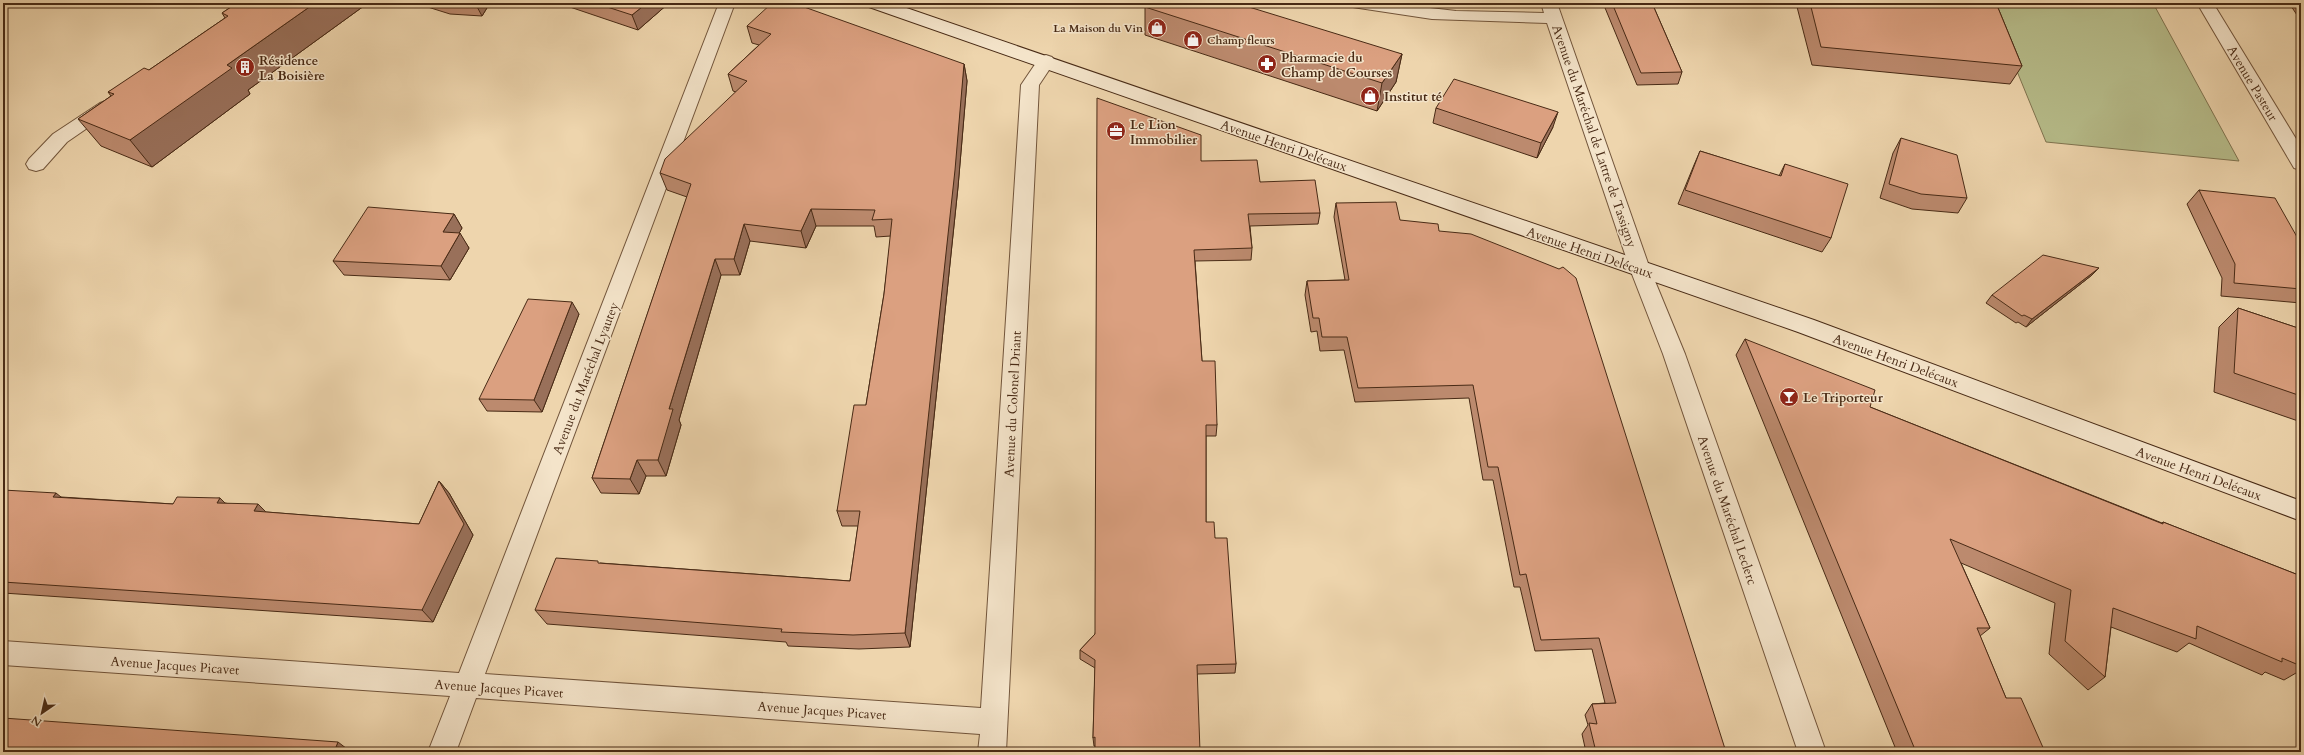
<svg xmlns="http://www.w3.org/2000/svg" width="2304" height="755" font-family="Cardo,serif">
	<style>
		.green { fill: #b7bd8b; stroke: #807450 }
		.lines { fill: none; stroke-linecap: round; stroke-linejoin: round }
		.lane-casing { stroke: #72553b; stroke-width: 2 }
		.street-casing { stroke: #72553b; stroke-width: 2 }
		.secondary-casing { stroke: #482a15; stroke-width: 2 }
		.lane { fill: #f4e4ca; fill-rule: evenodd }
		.street { fill: #f4e4ca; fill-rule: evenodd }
		.secondary { fill: #f4e4ca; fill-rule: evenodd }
		.wall { fill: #bc8a6e; stroke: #482a15 }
		.shaded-wall { fill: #99705a; stroke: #482a15 }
		.building { fill: #dba080; stroke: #482a15 }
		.labels { text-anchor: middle; stroke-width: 3; stroke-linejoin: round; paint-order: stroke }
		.far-poi-label { font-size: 11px; font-weight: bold; fill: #482a15; stroke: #f4e4ca; text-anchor: end }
		.poi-label { font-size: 13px; font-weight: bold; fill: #482a15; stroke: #f4e4ca; text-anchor: start }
		.street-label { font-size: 13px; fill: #482a15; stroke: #f4e4ca }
	</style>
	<rect width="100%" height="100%" fill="#eed5ad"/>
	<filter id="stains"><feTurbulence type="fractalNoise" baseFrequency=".005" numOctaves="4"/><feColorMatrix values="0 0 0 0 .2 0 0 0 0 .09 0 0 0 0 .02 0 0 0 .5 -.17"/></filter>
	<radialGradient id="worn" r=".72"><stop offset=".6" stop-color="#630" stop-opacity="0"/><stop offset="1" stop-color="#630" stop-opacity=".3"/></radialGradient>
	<path class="green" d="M 1989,3 L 2153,3 L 2239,161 L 2046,142 Z"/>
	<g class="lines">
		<defs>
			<path id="lane" d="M 106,101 L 112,103 L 115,107 L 112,111 L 67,142 L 43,169 L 36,171 L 29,169 L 26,164 L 29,159 L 53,134 L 100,103 Z"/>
			<path id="street" d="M 719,3 L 735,3 L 485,674 L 981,708 L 1021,85 L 1040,57 L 1046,55 L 1052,57 L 1055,61 L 1039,85 L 1006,752 L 978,752 L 980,734 L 476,698 L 456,752 L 428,752 L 450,696 L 3,665 L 3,641 L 459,673 Z
				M 1351,3 L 1387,3 L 1456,11 L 1544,13 L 1541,3 L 1557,3 L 1650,269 L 1685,354 L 1826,752 L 1798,752 L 1663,354 L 1630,269 L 1547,23 L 1432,19 L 1359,8 L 1353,7 Z
				M 2197,3 L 2213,3 L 2301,147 L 2301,170 L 2294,168 Z"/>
			<path id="secondary" d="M 867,3 L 892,3 L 1814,320 L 2301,501 L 2301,521 L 1798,332 L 869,7 Z"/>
		</defs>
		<use href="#lane" class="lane-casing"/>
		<use href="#street" class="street-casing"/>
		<use href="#secondary" class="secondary-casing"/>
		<use href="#lane" class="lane"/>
		<use href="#street" class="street"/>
		<use href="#secondary" class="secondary"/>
	</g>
	<path class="wall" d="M 237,3 L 368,3 L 248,90 L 250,94 L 152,167 L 101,146 L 78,119 L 111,96 L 108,92 L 149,70 L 225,18 L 222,13 Z
		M 415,3 L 490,3 L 482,16 L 450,14 Z
		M 558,3 L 669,3 L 638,30 Z
		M 1603,3 L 1652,3 L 1682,72 L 1678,84 L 1637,85 Z
		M 1796,3 L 1996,3 L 2022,66 L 2010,84 L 1812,65 Z
		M 2289,3 L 2301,3 L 2301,21 Z
		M 1145,7 L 1402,54 L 1396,82 L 1377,111 L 1145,35 Z
		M 747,26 L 964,64 L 967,81 L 958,187 L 910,647 L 859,649 L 788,646 L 786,642 L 547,624 L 535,610 L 600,563 L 850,581 L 858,526 L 842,526 L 837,511 L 866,405 L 884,294 L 891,236 L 876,237 L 874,226 L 816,226 L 806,248 L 750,241 L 740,275 L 721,275 L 679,420 L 681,425 L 666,476 L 646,476 L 639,494 L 601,493 L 592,478 L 687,197 L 667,190 L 660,173 L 736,92 L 733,91 L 728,74 L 759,45 L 752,43 Z
		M 1436,108 L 1553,127 L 1537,158 L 1433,123 Z
		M 1901,138 L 1967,198 L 1958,213 L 1912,209 L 1880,198 L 1893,153 Z
		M 1700,151 L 1779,176 L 1785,164 L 1831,238 L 1822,252 L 1678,204 L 1694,165 Z
		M 1201,161 L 1260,182 L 1320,213 L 1318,224 L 1250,226 L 1252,248 L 1251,260 L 1195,261 L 1202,361 L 1217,425 L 1216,436 L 1206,436 L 1206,522 L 1215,538 L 1236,664 L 1235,673 L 1198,674 L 1095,746 L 1094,746 L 1093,738 L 1095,668 L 1080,659 L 1080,650 L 1095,634 Z
		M 2199,190 L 2301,244 L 2301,303 L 2221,296 L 2222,278 L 2187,204 Z
		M 1336,203 L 1439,231 L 1726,752 L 1586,752 L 1582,734 L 1588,725 L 1585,715 L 1592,704 L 1605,703 L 1592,649 L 1535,651 L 1520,587 L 1514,587 L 1493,480 L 1483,480 L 1469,398 L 1355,402 L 1344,350 L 1320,351 L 1317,331 L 1311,332 L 1305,295 L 1307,281 L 1345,280 L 1334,217 Z
		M 454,214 L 462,228 L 459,233 L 469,248 L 450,280 L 344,275 L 333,261 Z
		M 2099,268 L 2092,275 L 2026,327 L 2018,322 L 2016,323 L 1986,303 L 1992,295 Z
		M 2238,308 L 2301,329 L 2301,422 L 2214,392 L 2219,327 Z
		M 579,314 L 542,412 L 487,411 L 479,399 Z
		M 1745,339 L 1870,407 L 2162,523 L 2163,522 L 2301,576 L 2301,675 L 2296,673 L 2284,680 L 2265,672 L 2262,675 L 2189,643 L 2177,652 L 2111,627 L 2105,677 L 2088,690 L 2049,654 L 2055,603 L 1961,563 L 1990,628 L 1980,636 L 2006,698 L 2045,752 L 1897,752 L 1736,355 Z
		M 439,481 L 449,493 L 473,535 L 433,622 L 3,593 L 3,490 L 61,497 L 173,504 L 220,498 L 225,503 L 266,512 L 419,524 Z"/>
	<path class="shaded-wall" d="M 315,3 L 368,3 L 248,90 L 250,94 L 152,167 L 130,140 L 227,65 Z
		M 475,3 L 490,3 L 482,16 Z
		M 647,3 L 669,3 L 638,30 L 632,15 Z
		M 1402,54 L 1396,82 L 1377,111 L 1382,83 Z
		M 964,64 L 967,81 L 958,187 L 910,647 L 905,633 Z
		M 1558,112 L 1553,127 L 1537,158 L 1541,143 Z
		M 811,209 L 816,226 L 806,248 L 801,231 Z
		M 454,214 L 462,228 L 452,246 L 443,232 Z
		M 744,224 L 750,241 L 740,275 L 734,259 Z
		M 460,233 L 469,248 L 450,280 L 441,266 Z
		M 715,259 L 721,275 L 679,420 L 681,425 L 666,476 L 658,460 L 669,409 Z
		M 2099,268 L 2092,275 L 2026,327 L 2032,319 Z
		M 572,302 L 579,314 L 542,412 L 534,400 Z
		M 637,460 L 646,476 L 639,494 L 630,479 Z
		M 439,481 L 449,493 L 473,535 L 433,622 L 422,610 Z
		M 56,493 L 71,505 L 53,497 Z
		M 220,498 L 232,510 L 217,503 Z
		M 258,504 L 270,516 L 254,511 Z
		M 338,742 L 351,752 L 336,747 Z"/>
	<path class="building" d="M 237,3 L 315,3 L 227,65 L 232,68 L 130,140 L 78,119 L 114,94 L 108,92 L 144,68 L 149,70 L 228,16 L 222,13 Z
		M 595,3 L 647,3 L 632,15 Z
		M 772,3 L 793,3 L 964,64 L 955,170 L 905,633 L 853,635 L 781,632 L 782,629 L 535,610 L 556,558 L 598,561 L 598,563 L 850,581 L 860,511 L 837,511 L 854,405 L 866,405 L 884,294 L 892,219 L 872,220 L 875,210 L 811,209 L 801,231 L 744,224 L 734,259 L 715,259 L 669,409 L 673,409 L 658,460 L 637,460 L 630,479 L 592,478 L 691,184 L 660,173 L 665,159 L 747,81 L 728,74 L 771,34 L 747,26 Z
		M 1146,3 L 1236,3 L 1402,54 L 1382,83 L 1145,7 Z
		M 1612,3 L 1652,3 L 1682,72 L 1641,73 Z
		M 1810,3 L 1996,3 L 2022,66 L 1821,47 Z
		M 1454,79 L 1558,112 L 1541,143 L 1436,108 Z
		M 1097,98 L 1201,135 L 1201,161 L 1257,160 L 1260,182 L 1315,180 L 1320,213 L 1248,214 L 1252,248 L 1194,250 L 1202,361 L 1215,361 L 1217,425 L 1206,425 L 1206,522 L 1214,522 L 1215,538 L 1227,538 L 1236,664 L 1197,665 L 1200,752 L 1095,752 L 1095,737 L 1093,738 L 1095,660 L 1080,650 L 1095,634 L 1095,616 Z
		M 1901,138 L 1957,155 L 1967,198 L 1921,194 L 1889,184 Z
		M 1700,151 L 1781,176 L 1785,164 L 1848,184 L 1831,238 L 1685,190 Z
		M 2199,190 L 2275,198 L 2301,244 L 2301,289 L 2234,283 L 2235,264 Z
		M 1396,202 L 1400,220 L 1438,224 L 1439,231 L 1471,234 L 1559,269 L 1563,267 L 1576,278 L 1726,752 L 1596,752 L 1589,723 L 1597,724 L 1592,704 L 1616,703 L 1599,638 L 1541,640 L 1526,574 L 1520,575 L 1498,467 L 1488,467 L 1473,385 L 1358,388 L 1347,337 L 1322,337 L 1319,318 L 1313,318 L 1307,281 L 1349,280 L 1336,203 Z
		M 368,207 L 454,214 L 443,232 L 460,233 L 441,266 L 333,261 Z
		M 2043,255 L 2099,268 L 2032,319 L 2024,315 L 2022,316 L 1992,295 Z
		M 528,299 L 572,302 L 534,400 L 479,399 Z
		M 2238,308 L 2301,329 L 2301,396 L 2234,373 Z
		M 1745,339 L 1875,390 L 1870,407 L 2163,524 L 2163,522 L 2301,576 L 2301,666 L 2282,658 L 2282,662 L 2197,626 L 2196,639 L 2113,608 L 2105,677 L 2065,641 L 2071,590 L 1950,539 L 1990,628 L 1977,628 L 2006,698 L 2021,698 L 2045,752 L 1916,752 Z
		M 439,481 L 464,524 L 422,610 L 3,582 L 3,490 L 56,493 L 53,497 L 173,504 L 177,497 L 220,498 L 217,503 L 258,504 L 254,511 L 419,524 Z
		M 3,718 L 338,742 L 336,747 L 358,750 L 357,752 L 3,752 Z"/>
	<defs>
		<symbol id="shop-disc" viewBox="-11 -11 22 22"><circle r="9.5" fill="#8f2418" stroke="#f4e4ca"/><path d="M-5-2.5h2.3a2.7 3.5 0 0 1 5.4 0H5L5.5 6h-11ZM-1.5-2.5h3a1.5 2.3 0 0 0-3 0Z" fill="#fff"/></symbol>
		<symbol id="pharmacy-disc" viewBox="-11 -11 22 22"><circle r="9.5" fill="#8f2418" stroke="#f4e4ca"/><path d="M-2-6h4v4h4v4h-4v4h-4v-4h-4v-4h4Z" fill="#fff"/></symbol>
		<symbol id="building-disc" viewBox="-11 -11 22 22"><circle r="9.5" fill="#8f2418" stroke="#f4e4ca"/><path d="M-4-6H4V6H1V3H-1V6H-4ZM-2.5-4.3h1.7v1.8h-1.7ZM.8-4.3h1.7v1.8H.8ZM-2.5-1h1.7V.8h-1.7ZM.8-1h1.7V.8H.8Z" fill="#fff"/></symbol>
		<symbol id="office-disc" viewBox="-11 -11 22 22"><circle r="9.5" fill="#8f2418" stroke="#f4e4ca"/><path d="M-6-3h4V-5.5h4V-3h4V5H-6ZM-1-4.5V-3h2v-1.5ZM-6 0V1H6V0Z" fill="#fff"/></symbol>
		<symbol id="bar-disc" viewBox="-11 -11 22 22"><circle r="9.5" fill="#8f2418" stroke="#f4e4ca"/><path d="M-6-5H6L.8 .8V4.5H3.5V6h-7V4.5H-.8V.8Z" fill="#fff"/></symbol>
	</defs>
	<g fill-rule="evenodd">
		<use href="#shop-disc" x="1146" y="17" width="22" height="22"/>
		<use href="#shop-disc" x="1182" y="29" width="22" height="22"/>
		<use href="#pharmacy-disc" x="1256" y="53" width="22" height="22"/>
		<use href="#building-disc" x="234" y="56" width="22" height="22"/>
		<use href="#shop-disc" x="1359" y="85" width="22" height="22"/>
		<use href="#office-disc" x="1105" y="120" width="22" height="22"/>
		<use href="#bar-disc" x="1778" y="386" width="22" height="22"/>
	</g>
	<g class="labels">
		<g class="far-poi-label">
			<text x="1143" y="32">La Maison du Vin</text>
			<text x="1207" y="44" text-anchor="start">Champ fleurs</text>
		</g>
		<g class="poi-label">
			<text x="1281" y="62">Pharmacie du<tspan x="1281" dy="15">Champ de Courses</tspan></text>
			<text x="259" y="65">Résidence<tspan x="259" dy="15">La Boisière</tspan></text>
			<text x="1384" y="101">Institut té</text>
			<text x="1130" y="129">Le Lion<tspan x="1130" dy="15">Immobilier</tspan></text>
			<text x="1803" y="402">Le Triporteur</text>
		</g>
		<g class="street-label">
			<text transform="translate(2253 83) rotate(59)" y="5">Avenue Pasteur</text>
			<text transform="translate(1595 136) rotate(71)" y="5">Avenue du Maréchal de Lattre de Tassigny</text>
			<text transform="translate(1284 145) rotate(19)" y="5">Avenue Henri Delécaux</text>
			<text transform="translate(1590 252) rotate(19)" y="5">Avenue Henri Delécaux</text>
			<text transform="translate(1896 360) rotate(20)" y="5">Avenue Henri Delécaux</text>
			<text transform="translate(585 378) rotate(-69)" y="5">Avenue du Maréchal Lyautey</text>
			<text transform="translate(1012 404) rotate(-87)" y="5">Avenue du Colonel Driant</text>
			<text transform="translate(2199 473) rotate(20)" y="5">Avenue Henri Delécaux</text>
			<text transform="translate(1728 510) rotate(71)" y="5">Avenue du Maréchal Leclerc</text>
			<text transform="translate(175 665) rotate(4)" y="5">Avenue Jacques Picavet</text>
			<text transform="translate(499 688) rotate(4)" y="5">Avenue Jacques Picavet</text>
			<text transform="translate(822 710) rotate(4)" y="5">Avenue Jacques Picavet</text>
		</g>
	</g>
	<rect width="2304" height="755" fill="none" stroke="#eed5ad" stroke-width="16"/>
	<rect x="4" y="4" width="2296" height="747" fill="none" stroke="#482a15" stroke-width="2"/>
	<rect x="8" y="8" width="2288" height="739" fill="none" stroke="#482a15"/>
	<g transform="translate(42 713) rotate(214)" stroke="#f4e4ca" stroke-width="3" paint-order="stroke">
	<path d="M0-3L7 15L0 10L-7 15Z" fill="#482a15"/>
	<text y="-6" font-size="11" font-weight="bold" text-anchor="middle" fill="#482a15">N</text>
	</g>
	<rect width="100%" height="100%" filter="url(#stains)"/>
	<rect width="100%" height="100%" fill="url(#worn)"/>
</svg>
